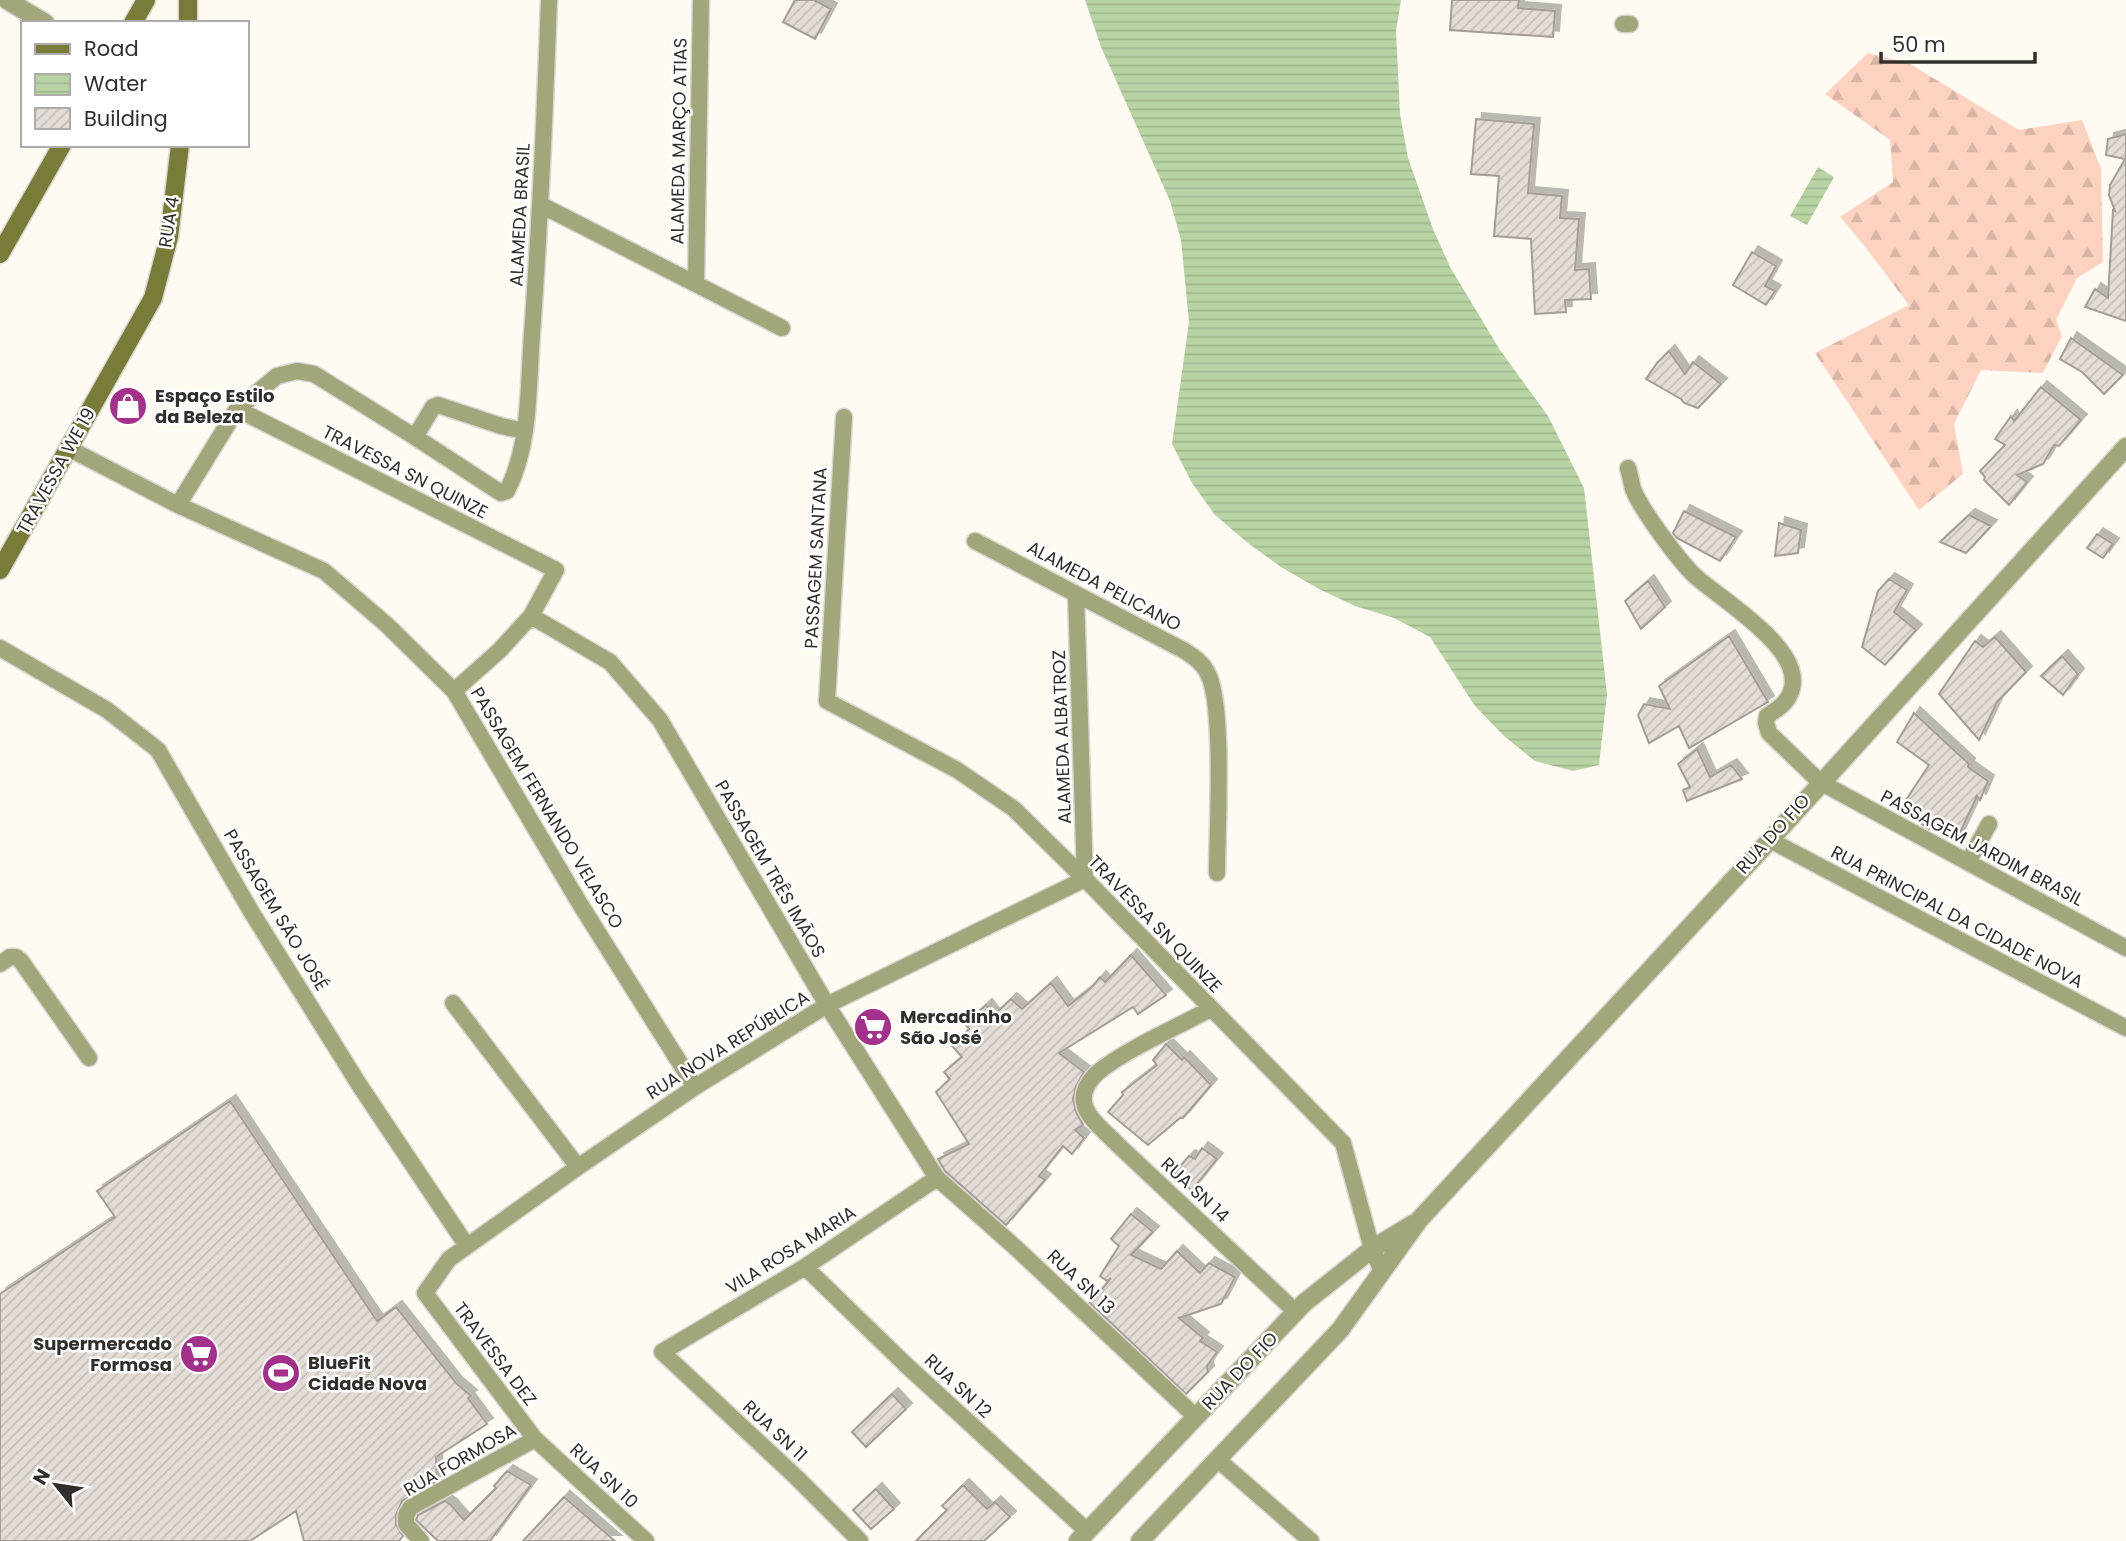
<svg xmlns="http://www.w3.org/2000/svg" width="2126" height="1541" font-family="Poppins,sans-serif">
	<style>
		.forest { fill: url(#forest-firs) }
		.water { fill: url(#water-rules) }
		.building { fill: url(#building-hatch); stroke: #a49d97; stroke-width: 2; filter: url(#shadow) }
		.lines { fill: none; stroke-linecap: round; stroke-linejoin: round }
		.minor-casing { stroke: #dad6cf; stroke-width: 19 }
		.tertiary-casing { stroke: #dad6cf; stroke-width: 21 }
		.secondary-casing { stroke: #dad6cf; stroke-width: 21 }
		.minor { stroke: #a3a57a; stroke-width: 16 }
		.tertiary { stroke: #a3a57a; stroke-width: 18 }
		.secondary { stroke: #797b38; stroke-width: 18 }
		.labels { text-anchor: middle; stroke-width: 5; stroke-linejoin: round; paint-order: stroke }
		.street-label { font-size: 18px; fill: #312f2c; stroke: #fff }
		.poi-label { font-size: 18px; font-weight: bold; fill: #312f2c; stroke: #fff; text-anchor: start }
	</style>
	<defs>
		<pattern id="forest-firs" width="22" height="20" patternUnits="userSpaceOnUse" patternTransform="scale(1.75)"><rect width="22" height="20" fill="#fdd2c0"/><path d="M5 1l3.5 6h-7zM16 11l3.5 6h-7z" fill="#d9b5a5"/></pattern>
		<pattern id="water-rules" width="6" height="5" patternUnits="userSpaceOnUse" patternTransform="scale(1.75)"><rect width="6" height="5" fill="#b8d4a4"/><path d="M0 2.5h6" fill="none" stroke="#9fb68d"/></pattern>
		<pattern id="building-hatch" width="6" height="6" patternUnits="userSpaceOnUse" patternTransform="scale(1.75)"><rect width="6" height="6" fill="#e4ddd6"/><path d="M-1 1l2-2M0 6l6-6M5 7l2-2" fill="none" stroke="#c4beb8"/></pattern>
		<filter id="shadow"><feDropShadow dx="6" dy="-6" stdDeviation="0" flood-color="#0004"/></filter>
	</defs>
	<rect width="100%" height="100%" fill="#fffbf3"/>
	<path class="forest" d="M 1868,53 L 1910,64 L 2019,130 L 2082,120 L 2101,169 L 2103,262 L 2077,278 L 2056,320 L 2062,336 L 2043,373 L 1981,370 L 1954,424 L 1963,474 L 1919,510 L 1815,353 L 1909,305 C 1887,276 1865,245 1840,217 L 1893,182 L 1890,140 L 1825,94 Z"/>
	<path class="water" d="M 1085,0 L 1401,0 L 1396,31 L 1400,114 L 1408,158 L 1433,229 L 1450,267 L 1500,350 L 1548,416 L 1584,488 L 1607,694 L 1599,765 L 1573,771 L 1535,761 L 1504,736 L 1475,706 L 1430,637 L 1394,618 L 1355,606 L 1319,589 L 1281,567 L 1249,544 L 1215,515 L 1192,483 L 1172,444 L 1189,322 L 1181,240 L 1170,201 L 1101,47 Z
		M 1818,167 L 1834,177 L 1807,225 L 1790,216 Z"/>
	<path class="building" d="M 795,0 L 814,0 L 831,9 L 815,39 L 783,22 Z
		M 1452,0 L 1519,0 L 1518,8 L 1555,11 L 1553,37 L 1450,30 Z
		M 1476,119 L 1534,124 L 1528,193 L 1562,196 L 1560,218 L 1579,219 L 1575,270 L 1589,269 L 1591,299 L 1565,300 L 1566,312 L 1535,314 L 1531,239 L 1494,236 L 1499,176 L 1471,174 Z
		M 2126,134 L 2126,321 L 2085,307 L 2095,289 L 2108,298 L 2113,210 L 2115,211 L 2109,195 L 2110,185 L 2125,159 L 2106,155 L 2108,139 Z
		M 1752,252 L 1776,266 L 1765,286 L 1775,291 L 1766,305 L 1733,285 Z
		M 2071,338 L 2123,375 L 2104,394 L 2082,372 L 2060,359 Z
		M 1669,351 L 1685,374 L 1693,362 L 1721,384 L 1698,408 L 1684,403 L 1681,399 L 1646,379 L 1657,363 Z
		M 2041,387 L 2081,420 L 2059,446 L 2054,445 L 2043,464 L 2017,475 L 2027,482 L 2009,505 L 1984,480 L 1985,477 L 1980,471 L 2005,445 L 1995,439 L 2011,416 L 2014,421 Z
		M 1684,511 L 1736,537 L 1720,561 L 1677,538 L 1673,533 Z
		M 1969,515 L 1991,526 L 1966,553 L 1940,542 Z
		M 1779,523 L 1801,530 L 1798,553 L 1775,556 Z
		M 2097,534 L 2113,544 L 2103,558 L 2087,548 Z
		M 1889,579 L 1907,590 L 1894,612 L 1916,630 L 1885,665 L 1862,647 L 1878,591 Z
		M 1648,581 L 1665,607 L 1641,629 L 1625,601 Z
		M 1729,636 L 1768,702 L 1689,748 L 1679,726 L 1649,743 L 1638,715 L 1644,704 L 1670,709 L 1659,686 Z
		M 1995,637 L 2026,672 L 1997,702 L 1979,740 L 1939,694 L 1975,641 L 1983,647 Z
		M 2062,656 L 2078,674 L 2063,695 L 2041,676 Z
		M 1914,713 L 1969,764 L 1968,767 L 1988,781 L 1980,800 L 1977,796 L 1957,839 L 1935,819 L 1929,829 L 1900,809 L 1929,765 L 1897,742 Z
		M 1697,749 L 1710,777 L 1731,765 L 1742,779 L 1687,801 L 1683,790 L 1690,787 L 1678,764 Z
		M 1131,955 L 1166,995 L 1138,1014 L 1133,1007 L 1059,1053 L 1084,1072 L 1076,1086 L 1073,1099 L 1076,1112 L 1083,1125 L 1075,1130 L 1084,1138 L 1072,1154 L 1063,1146 L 1039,1176 L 1045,1180 L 1006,1225 L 945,1171 L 938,1159 L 969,1144 L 936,1092 L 950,1079 L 944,1072 L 962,1057 L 952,1046 L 969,1029 L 965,1024 L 986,1005 L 994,1015 L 1011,999 L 1022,1009 L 1051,983 L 1068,1006 L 1092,987 L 1100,977 L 1105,982 Z
		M 1166,1044 L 1182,1060 L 1184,1057 L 1211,1085 L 1183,1118 L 1180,1118 L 1148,1145 L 1108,1112 L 1123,1095 L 1122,1092 L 1157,1065 L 1153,1060 Z
		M 230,1101 L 377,1321 L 396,1307 L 456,1383 L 471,1396 L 468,1398 L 487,1424 L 436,1457 L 437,1481 L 402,1501 L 396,1515 L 396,1525 L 403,1536 L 399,1541 L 304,1541 L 296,1511 L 250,1541 L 0,1541 L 0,1294 L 115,1217 L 97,1191 Z
		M 1202,1148 L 1217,1159 L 1192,1190 L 1181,1183 L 1175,1172 L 1189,1156 L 1195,1159 Z
		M 1131,1214 L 1153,1232 L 1131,1255 L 1161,1269 L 1177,1251 L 1200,1273 L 1209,1263 L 1235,1277 L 1221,1304 L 1179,1318 L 1203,1338 L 1200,1341 L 1217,1352 L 1207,1366 L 1208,1372 L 1186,1394 L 1090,1303 L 1111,1278 L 1107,1281 L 1100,1276 L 1119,1246 L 1111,1239 Z
		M 892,1394 L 906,1409 L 866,1447 L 852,1432 Z
		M 507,1471 L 531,1485 L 490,1541 L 438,1541 L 416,1520 L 418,1515 L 445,1501 L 451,1505 L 464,1520 L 496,1488 L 494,1486 Z
		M 963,1485 L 987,1509 L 995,1502 L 1010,1517 L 984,1541 L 916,1541 L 947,1510 L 942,1506 Z
		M 876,1489 L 894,1509 L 871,1529 L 853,1510 Z
		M 564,1497 L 615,1541 L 523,1541 Z"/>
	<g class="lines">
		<defs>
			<path id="minor" d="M 1623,24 L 1630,24
				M 541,205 L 782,328
				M 696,283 L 701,0
				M 237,409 L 556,570 L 531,616 L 500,650 L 454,691
				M 844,417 L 827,701 L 957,770 L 1014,809 L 1085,879 L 1343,1143 L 1372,1249 L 1382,1271
				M 415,437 L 501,493 L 507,491 C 531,444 528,385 532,334 C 540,223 545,112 549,0
				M 68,448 L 178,505 L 324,571 L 387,625 L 454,691 L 580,904 L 695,1087
				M 1628,468 C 1630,474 1631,482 1633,489 C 1640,508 1679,561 1695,576 C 1721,600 1810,651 1790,694 C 1786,704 1776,710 1767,716 L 1766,723 L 1769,733 L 1820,782 L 2126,948
				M 178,505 L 237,409 L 277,376 L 297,371 L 314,374 L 415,437 L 433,407 L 438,405 L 501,426 L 524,431
				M 975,541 L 1183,650 C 1193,656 1202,662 1207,672 C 1225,702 1217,832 1217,873
				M 1076,594 L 1085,879
				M 531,616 L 610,662 L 660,720 L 827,1005 L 937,1178 L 1016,1248 L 1196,1417
				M 0,648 L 107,710 L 158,750 L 252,913 L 360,1086 L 467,1246
				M 1770,840 L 2126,1028
				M 1968,862 L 1989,824
				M 0,964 L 10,957 L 16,957 L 21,961 L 89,1058
				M 453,1003 L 578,1167
				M 1210,1009 C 1176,1028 1126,1049 1097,1073 C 1090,1080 1082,1091 1084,1102 C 1086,1118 1106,1132 1117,1144 L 1296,1312
				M 805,1267 L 905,1364 L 1087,1531
				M 1217,1459 L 1311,1541
				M 421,1541 L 406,1524 L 406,1515 L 411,1507 L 535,1439
				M 646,1541 L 535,1439 L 425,1293 L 449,1259 L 578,1167 L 695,1087 L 827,1005 L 1085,879
				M 860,1541 L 796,1477 L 662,1352 L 805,1267 L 937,1178"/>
			<path id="tertiary" d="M 7,0 L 45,23
				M 1078,1541 L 1304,1303 L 1372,1249 L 1413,1224
				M 1140,1541 L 1340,1330 L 1419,1220 L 1770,840 L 2126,447"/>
			<path id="secondary" d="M 133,23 L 146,0
				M 188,23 L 188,0
				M 0,254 L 62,145
				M 0,570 L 153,298 L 169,237 L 180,145"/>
		</defs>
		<use href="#minor" class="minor-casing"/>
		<use href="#tertiary" class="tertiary-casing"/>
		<use href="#secondary" class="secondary-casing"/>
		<use href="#minor" class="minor"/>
		<use href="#tertiary" class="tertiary"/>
		<use href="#secondary" class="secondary"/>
	</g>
	<defs>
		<symbol id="shop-disc" viewBox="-11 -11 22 22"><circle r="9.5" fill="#a3308b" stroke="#fff"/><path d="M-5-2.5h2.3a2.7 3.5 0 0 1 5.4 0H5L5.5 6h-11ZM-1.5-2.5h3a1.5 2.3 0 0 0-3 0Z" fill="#fff"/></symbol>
		<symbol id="supermarket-disc" viewBox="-11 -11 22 22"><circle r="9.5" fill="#a3308b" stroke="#fff"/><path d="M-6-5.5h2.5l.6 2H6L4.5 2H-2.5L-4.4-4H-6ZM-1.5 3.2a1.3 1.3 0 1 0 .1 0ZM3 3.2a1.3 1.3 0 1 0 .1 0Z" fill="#fff"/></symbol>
		<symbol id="stadium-disc" viewBox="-11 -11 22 22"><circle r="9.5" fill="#a3308b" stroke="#fff"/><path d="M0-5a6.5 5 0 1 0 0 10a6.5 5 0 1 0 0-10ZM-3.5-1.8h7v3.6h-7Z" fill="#fff"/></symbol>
	</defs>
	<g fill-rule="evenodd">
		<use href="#shop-disc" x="106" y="384" width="44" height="44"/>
		<use href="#supermarket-disc" x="851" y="1005" width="44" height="44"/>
		<use href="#supermarket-disc" x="177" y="1332" width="44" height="44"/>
		<use href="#stadium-disc" x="259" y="1351" width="44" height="44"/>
	</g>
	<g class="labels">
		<g class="street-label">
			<text transform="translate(679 141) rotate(-89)" y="6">ALAMEDA MARÇO ATIAS</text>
			<text transform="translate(520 215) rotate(-87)" y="6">ALAMEDA BRASIL</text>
			<text transform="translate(169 222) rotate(-81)" y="6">RUA 4</text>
			<text transform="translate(56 471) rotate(-61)" y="6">TRAVESSA WE 19</text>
			<text transform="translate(405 472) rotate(27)" y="6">TRAVESSA SN QUINZE</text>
			<text transform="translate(816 558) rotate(-87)" y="6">PASSAGEM SANTANA</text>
			<text transform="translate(1104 586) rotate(28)" y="6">ALAMEDA PELICANO</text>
			<text transform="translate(1062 737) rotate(-92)" y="6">ALAMEDA ALBATROZ</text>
			<text transform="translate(547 808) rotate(59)" y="6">PASSAGEM FERNANDO VELASCO</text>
			<text transform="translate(1773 834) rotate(-48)" y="6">RUA DO FIO</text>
			<text transform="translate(1982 848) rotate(28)" y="6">PASSAGEM JARDIM BRASIL</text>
			<text transform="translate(770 869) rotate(60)" y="6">PASSAGEM TRÊS IMÃOS</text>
			<text transform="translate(276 910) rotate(59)" y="6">PASSAGEM SÃO JOSÉ</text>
			<text transform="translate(1957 917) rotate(28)" y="6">RUA PRINCIPAL DA CIDADE NOVA</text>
			<text transform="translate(1155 924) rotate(46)" y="6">TRAVESSA SN QUINZE</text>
			<text transform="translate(728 1045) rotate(-32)" y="6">RUA NOVA REPÚBLICA</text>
			<text transform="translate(1195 1190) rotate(43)" y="6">RUA SN 14</text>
			<text transform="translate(791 1250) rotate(-32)" y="6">VILA ROSA MARIA</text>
			<text transform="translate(1081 1282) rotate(43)" y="6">RUA SN 13</text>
			<text transform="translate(495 1354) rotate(53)" y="6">TRAVESSA DEZ</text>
			<text transform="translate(1240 1371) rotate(-46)" y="6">RUA DO FIO</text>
			<text transform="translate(958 1386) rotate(43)" y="6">RUA SN 12</text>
			<text transform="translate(775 1431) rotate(43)" y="6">RUA SN 11</text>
			<text transform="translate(460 1460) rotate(-30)" y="6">RUA FORMOSA</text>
			<text transform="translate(604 1476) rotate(43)" y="6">RUA SN 10</text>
		</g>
		<g class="poi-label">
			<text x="155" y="402">Espaço Estilo<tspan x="155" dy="21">da Beleza</tspan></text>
			<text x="900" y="1023">Mercadinho<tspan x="900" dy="21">São José</tspan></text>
			<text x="172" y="1350" text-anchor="end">Supermercado<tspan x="172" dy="21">Formosa</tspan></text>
			<text x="308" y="1369">BlueFit<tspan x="308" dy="21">Cidade Nova</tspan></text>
		</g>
	</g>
	<rect x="21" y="21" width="228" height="126" fill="#ffffff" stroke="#adacab" stroke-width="2"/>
	<rect x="35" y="44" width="35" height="10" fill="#797b38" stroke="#adacab" stroke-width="2"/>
	<text x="84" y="56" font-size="21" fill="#312f2c">Road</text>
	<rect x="35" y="74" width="35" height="21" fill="url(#water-rules)" stroke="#adacab" stroke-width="2"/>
	<text x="84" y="91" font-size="21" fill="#312f2c">Water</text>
	<rect x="35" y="108" width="35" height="21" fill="url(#building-hatch)" stroke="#adacab" stroke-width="2"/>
	<text x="84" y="126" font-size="21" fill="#312f2c">Building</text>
	<g transform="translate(56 1485) rotate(300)" stroke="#ffffff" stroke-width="5" paint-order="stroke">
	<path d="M0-5L12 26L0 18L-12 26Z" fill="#312f2c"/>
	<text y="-10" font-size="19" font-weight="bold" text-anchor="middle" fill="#312f2c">N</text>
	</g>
	<path d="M1881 52v10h154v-10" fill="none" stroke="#312f2c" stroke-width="3.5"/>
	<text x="1892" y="52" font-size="21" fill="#312f2c" stroke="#ffffff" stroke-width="5" paint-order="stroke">50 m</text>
</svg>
